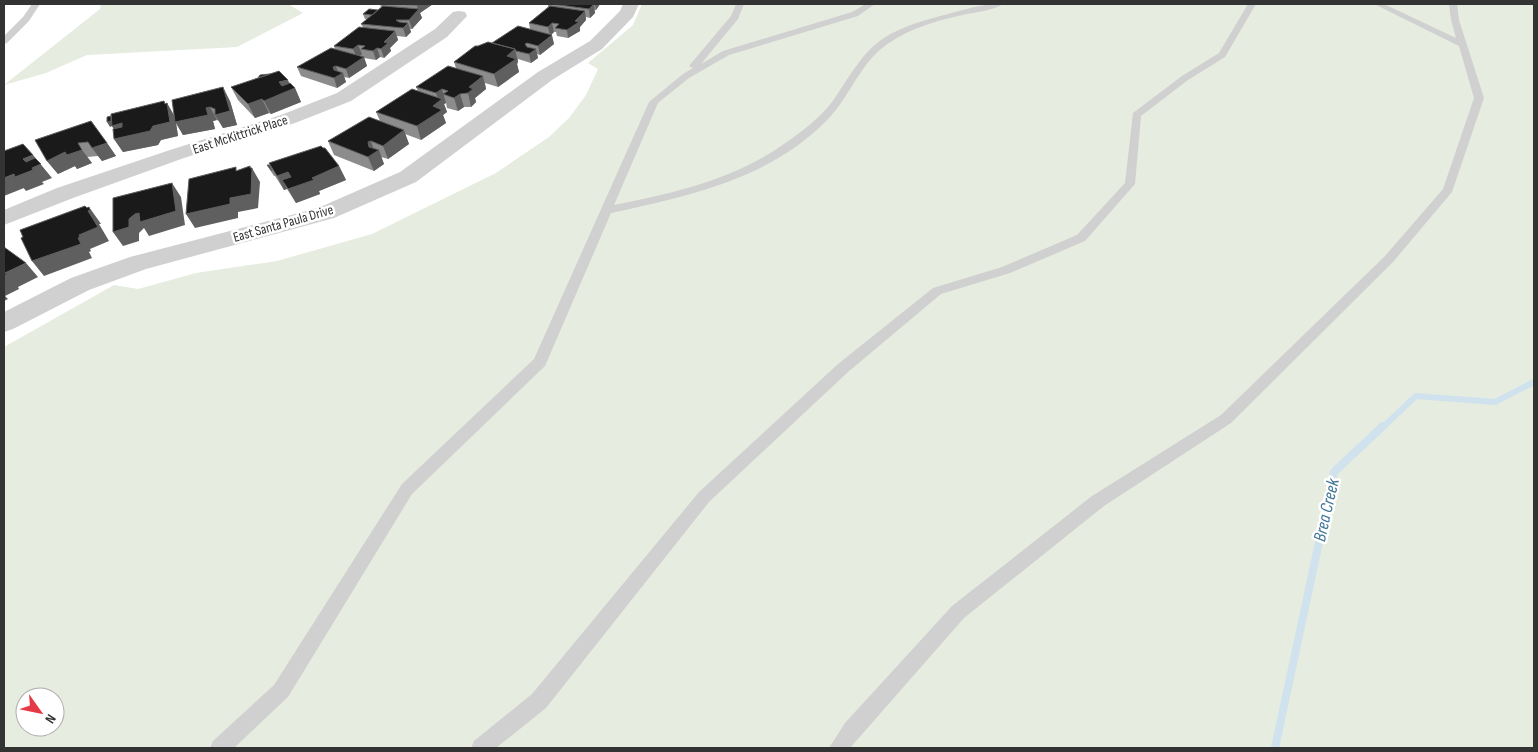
<svg xmlns="http://www.w3.org/2000/svg" width="1538" height="752" font-family="'Sofia Sans Condensed',sans-serif">
	<style>
		.green { fill: #e6ecdf; fill-rule: evenodd }
		.lines { fill: none; stroke-linecap: round; stroke-linejoin: round }
		.stream-far1 { stroke: #cfe2ee; stroke-width: 6 }
		.stream { stroke: #cfe2ee; stroke-width: 8 }
		.lane { fill: #d0d0d0; fill-rule: evenodd }
		.street { fill: #d0d0d0; fill-rule: evenodd }
		.wall { fill: #8c8c8c }
		.shaded-wall { fill: #5f5f5f }
		.building { fill: #1a1a1a; stroke: #5f5f5f }
		.labels { text-anchor: middle; stroke-width: 5; stroke-linejoin: round; paint-order: stroke }
		.far-street-label { font-size: 14px; fill: #333; stroke: #fff }
		.water-label { font-size: 18px; font-style: italic; fill: #3f7597; stroke: #fff }
	</style>
	<rect width="100%" height="100%" fill="#fff"/>
	<path class="green" d="M 101,4 L 288,4 L 303,13 L 237,47 L 87,55 L 46,73 L 4,85 L 100,9 Z
		M 642,4 L 1534,4 L 1534,748 L 4,748 L 4,347 L 114,285 L 138,289 L 196,273 L 277,261 L 372,234 L 496,173 L 549,137 L 569,118 L 586,95 L 598,69 L 588,63 L 633,25 ZM 25,697 L 55,697 L 55,727 L 25,727 Z"/>
	<g class="lines">
		<path class="stream-far1" d="M 1382,428 L 1416,396 L 1495,402 L 1534,382"/>
		<path class="stream" d="M 1275,748 L 1334,472 L 1383,426"/>
		<path class="lane" d="M 32,4 L 40,4 L 29,21 L 7,43 L 4,44 L 4,36 L 23,17 Z
			M 736,4 L 744,4 L 738,19 L 701,64 L 723,51 L 852,12 L 866,4 L 875,4 L 858,16 L 729,55 L 689,78 L 658,103 L 614,205 C 674,193 733,180 784,144 C 801,132 819,119 832,102 C 847,81 860,55 881,40 C 901,26 925,20 948,14 C 966,9 985,3 1003,4 C 995,10 978,12 967,14 C 940,20 912,27 889,43 C 862,60 851,94 830,117 C 773,178 690,196 611,213 L 545,366 L 412,494 L 288,697 L 234,748 L 210,748 L 213,741 L 274,685 L 402,484 L 534,359 L 649,102 L 683,74 L 693,68 L 689,66 L 731,16 Z
			M 1248,4 L 1256,4 L 1225,57 L 1188,80 L 1141,116 L 1135,184 L 1085,241 L 1010,273 L 941,294 L 848,372 L 709,502 L 546,708 L 496,748 L 471,748 L 474,741 L 532,694 L 699,492 L 838,364 L 933,288 L 1002,267 L 1077,235 L 1125,183 L 1133,113 L 1182,76 L 1219,53 Z
			M 1374,4 L 1384,4 L 1456,38 L 1451,20 L 1449,4 L 1457,4 L 1459,20 L 1484,98 L 1452,192 L 1393,262 L 1231,423 L 1104,506 L 964,618 L 850,748 L 829,748 L 845,723 L 952,606 L 1092,496 L 1221,415 L 1385,256 L 1443,189 L 1474,98 L 1459,46 Z"/>
		<path class="street" d="M 623,4 L 639,4 L 633,17 L 602,49 L 552,80 L 416,182 L 334,218 L 146,269 L 89,290 L 13,329 L 4,332 L 4,312 L 71,278 L 130,257 L 318,208 L 400,172 L 538,72 L 590,41 L 620,11 Z
			M 459,11 L 465,12 L 467,16 L 447,37 L 351,101 L 295,123 L 184,158 L 73,198 L 4,225 L 4,210 L 57,188 L 170,150 L 281,115 L 337,93 L 435,29 L 453,12 Z"/>
	</g>
	<path class="wall" d="M 380,4 L 433,4 L 420,13 L 422,18 L 412,29 L 410,29 L 411,32 L 406,37 L 397,36 L 398,40 L 390,48 L 391,51 L 384,58 L 380,57 L 376,60 L 364,58 L 367,66 L 349,78 L 344,77 L 346,82 L 337,88 L 301,76 L 297,67 L 335,49 L 334,46 L 363,27 L 361,24 L 367,19 L 365,19 L 363,14 L 378,10 L 381,7 Z
		M 548,4 L 600,4 L 596,10 L 594,10 L 595,13 L 590,18 L 586,17 L 586,20 L 580,27 L 580,31 L 568,38 L 557,36 L 556,32 L 554,32 L 551,35 L 554,44 L 540,55 L 537,54 L 538,58 L 531,63 L 518,59 L 518,62 L 517,64 L 519,72 L 498,87 L 485,83 L 486,89 L 475,98 L 476,102 L 471,107 L 464,107 L 458,111 L 447,108 L 446,103 L 444,104 L 447,112 L 443,115 L 446,123 L 421,140 L 405,134 L 409,144 L 388,159 L 381,157 L 384,164 L 374,171 L 334,155 L 328,141 L 380,121 L 376,112 L 418,91 L 416,87 L 456,68 L 454,62 L 478,46 L 492,43 L 530,29 L 529,23 L 548,7 Z
		M 289,83 L 295,88 L 301,102 L 271,114 L 269,113 L 255,118 L 238,100 L 231,87 Z
		M 230,101 L 237,125 L 223,128 L 219,121 L 217,120 L 213,121 L 215,129 L 183,135 L 176,123 L 178,136 L 161,140 L 158,145 L 123,152 L 114,139 L 114,129 L 112,126 L 110,127 L 166,104 L 167,103 L 174,116 Z
		M 35,140 L 107,143 L 116,156 L 102,161 L 98,156 L 87,157 L 92,163 L 77,169 L 75,166 L 58,174 L 47,161 Z
		M 267,165 L 339,166 L 346,180 L 319,191 L 320,194 L 296,203 L 287,189 L 284,190 L 275,176 L 274,176 L 270,170 Z"/>
	<path class="shaded-wall" d="M 419,4 L 433,4 L 420,13 L 422,18 L 412,29 L 409,20 L 418,10 L 417,5 Z
		M 594,4 L 595,13 L 590,18 L 589,9 Z
		M 595,4 L 600,4 L 596,10 Z
		M 585,11 L 586,20 L 580,27 L 580,31 L 568,38 L 567,30 Z
		M 408,23 L 411,32 L 406,37 L 403,28 Z
		M 552,23 L 554,32 L 550,36 L 548,27 Z
		M 395,31 L 398,40 L 390,48 L 391,51 L 384,58 L 381,49 L 384,42 Z
		M 552,35 L 554,44 L 540,55 L 538,46 Z
		M 358,45 L 362,54 L 357,58 L 353,49 Z
		M 377,48 L 380,57 L 376,60 L 373,51 Z
		M 515,49 L 518,62 L 517,64 L 519,72 L 498,87 L 494,74 L 507,56 Z
		M 536,49 L 538,58 L 531,63 L 529,54 Z
		M 364,57 L 367,66 L 349,78 L 346,69 Z
		M 336,66 L 339,75 L 343,73 L 346,82 L 337,88 L 334,78 L 333,67 Z
		M 483,76 L 486,89 L 475,98 L 476,102 L 471,107 L 468,93 L 469,87 Z
		M 288,80 L 292,90 L 295,88 L 301,102 L 271,114 L 264,101 L 279,82 Z
		M 223,87 L 230,101 L 237,125 L 223,128 L 215,115 Z
		M 442,89 L 446,103 L 444,104 L 447,112 L 443,115 L 446,123 L 421,140 L 417,126 L 433,106 L 439,101 L 436,93 Z
		M 460,94 L 464,107 L 458,111 L 454,98 Z
		M 262,99 L 269,113 L 255,118 L 248,104 Z
		M 164,101 L 167,107 L 167,103 L 175,117 L 210,107 L 217,120 L 213,121 L 215,129 L 183,135 L 176,123 L 178,136 L 161,140 L 158,145 L 123,152 L 114,139 L 119,138 L 112,126 L 110,127 L 107,122 L 121,119 L 153,126 L 165,104 Z
		M 404,130 L 409,144 L 388,159 L 383,146 Z
		M 371,141 L 375,153 L 379,150 L 384,164 L 374,171 L 368,157 L 369,147 L 368,142 Z
		M 107,143 L 116,156 L 102,161 L 92,148 Z
		M 82,150 L 92,163 L 77,169 L 75,166 L 58,174 L 47,161 L 65,152 Z
		M 33,155 L 52,178 L 42,182 L 44,184 L 26,191 L 15,177 L 23,159 Z
		M 250,166 L 252,171 L 252,168 L 260,182 L 258,208 L 238,212 L 238,218 L 195,228 L 186,214 L 230,198 L 250,168 Z
		M 339,166 L 346,180 L 319,191 L 320,194 L 296,203 L 288,189 L 312,178 Z
		M 288,172 L 295,186 L 282,180 L 287,189 L 284,190 L 277,176 Z
		M 14,174 L 24,188 L 4,196 L 4,178 Z
		M 172,183 L 181,197 L 185,225 L 149,236 L 144,228 L 139,233 L 139,241 L 123,246 L 113,232 Z
		M 89,207 L 99,221 L 101,224 L 99,224 L 109,241 L 90,249 L 91,251 L 89,252 L 92,258 L 44,276 L 32,261 L 78,238 L 79,235 Z
		M 26,263 L 38,277 L 18,287 L 19,289 L 5,296 L 8,299 L 4,301 L 4,276 L 5,273 Z"/>
	<path class="building" d="M 390,4 L 419,4 L 417,5 Z
		M 552,4 L 594,4 L 589,9 Z
		M 383,6 L 419,9 L 409,20 L 396,20 L 399,22 L 408,23 L 403,28 L 361,24 Z
		M 550,6 L 585,11 L 575,21 L 579,22 L 567,30 L 555,28 L 559,24 L 552,23 L 548,27 L 529,23 Z
		M 369,9 L 378,10 L 372,15 L 363,14 Z
		M 518,26 L 552,35 L 538,46 L 527,43 L 525,44 L 527,47 L 536,49 L 529,54 L 516,51 L 515,49 L 492,43 Z
		M 359,27 L 395,31 L 384,42 L 388,43 L 381,49 L 377,48 L 373,51 L 361,49 L 365,46 L 358,45 L 353,49 L 334,46 Z
		M 488,42 L 515,49 L 507,56 L 516,59 L 494,74 L 454,62 L 475,46 L 478,46 Z
		M 331,48 L 364,57 L 346,69 L 336,66 L 333,67 L 334,70 L 343,73 L 334,78 L 297,67 Z
		M 448,66 L 483,76 L 469,87 L 473,89 L 468,93 L 460,94 L 454,98 L 443,94 L 448,91 L 442,89 L 436,93 L 416,87 Z
		M 279,71 L 288,80 L 279,82 L 282,86 L 290,83 L 295,88 L 264,101 L 262,99 L 248,104 L 231,87 Z
		M 270,74 L 258,78 L 260,75 Z
		M 223,87 L 230,111 L 215,115 L 215,109 L 210,107 L 206,108 L 208,115 L 175,122 L 172,100 Z
		M 412,89 L 442,99 L 433,106 L 442,110 L 417,126 L 376,112 Z
		M 164,101 L 165,104 L 167,103 L 170,122 L 153,126 L 150,131 L 114,139 L 113,129 L 122,127 L 122,123 L 112,126 L 111,114 Z
		M 111,116 L 111,121 L 107,122 L 107,117 Z
		M 369,117 L 404,130 L 383,146 L 371,141 L 368,142 L 369,147 L 379,150 L 368,157 L 328,141 Z
		M 91,121 L 107,143 L 92,148 L 88,142 L 78,143 L 82,150 L 67,155 L 65,152 L 47,161 L 35,140 Z
		M 23,144 L 33,155 L 23,159 L 26,162 L 35,158 L 41,164 L 32,168 L 33,170 L 15,177 L 14,174 L 4,178 L 4,151 Z
		M 321,146 L 323,148 L 325,148 L 339,166 L 312,178 L 314,180 L 288,189 L 282,180 L 291,177 L 288,172 L 277,176 L 269,163 Z
		M 267,165 L 269,165 L 272,171 Z
		M 250,166 L 250,168 L 252,168 L 251,194 L 230,198 L 230,204 L 186,214 L 189,179 L 236,167 L 236,171 Z
		M 172,183 L 176,211 L 140,222 L 139,213 L 135,214 L 129,219 L 129,227 L 113,232 L 113,198 Z
		M 85,206 L 87,208 L 89,207 L 90,210 L 88,211 L 98,227 L 79,235 L 80,237 L 78,238 L 81,244 L 32,261 L 21,238 L 23,237 L 20,230 Z
		M 4,247 L 26,263 L 5,273 L 7,274 L 4,276 Z"/>
	<g class="labels">
		<g class="far-street-label">
			<text transform="translate(240 134) rotate(-18)" y="5">East McKittrick Place</text>
			<text transform="translate(283 223) rotate(-16)" y="5">East Santa Paula Drive</text>
		</g>
		<g class="water-label">
			<text transform="translate(1326 510) rotate(-77)" y="6">Brea Creek</text>
		</g>
	</g>
	<rect width="1538" height="752" fill="none" stroke="#333333" stroke-width="10"/>
	<g transform="translate(40 712) rotate(123)"><circle r="24" fill="#ffffff" stroke="#adadad"/>
	<path d="M0-4L9 19L0 12L-9 19Z" fill="#e63946"/>
	<text y="-8" font-size="14" font-weight="bold" text-anchor="middle" fill="#333333">N</text>
	</g>
</svg>
